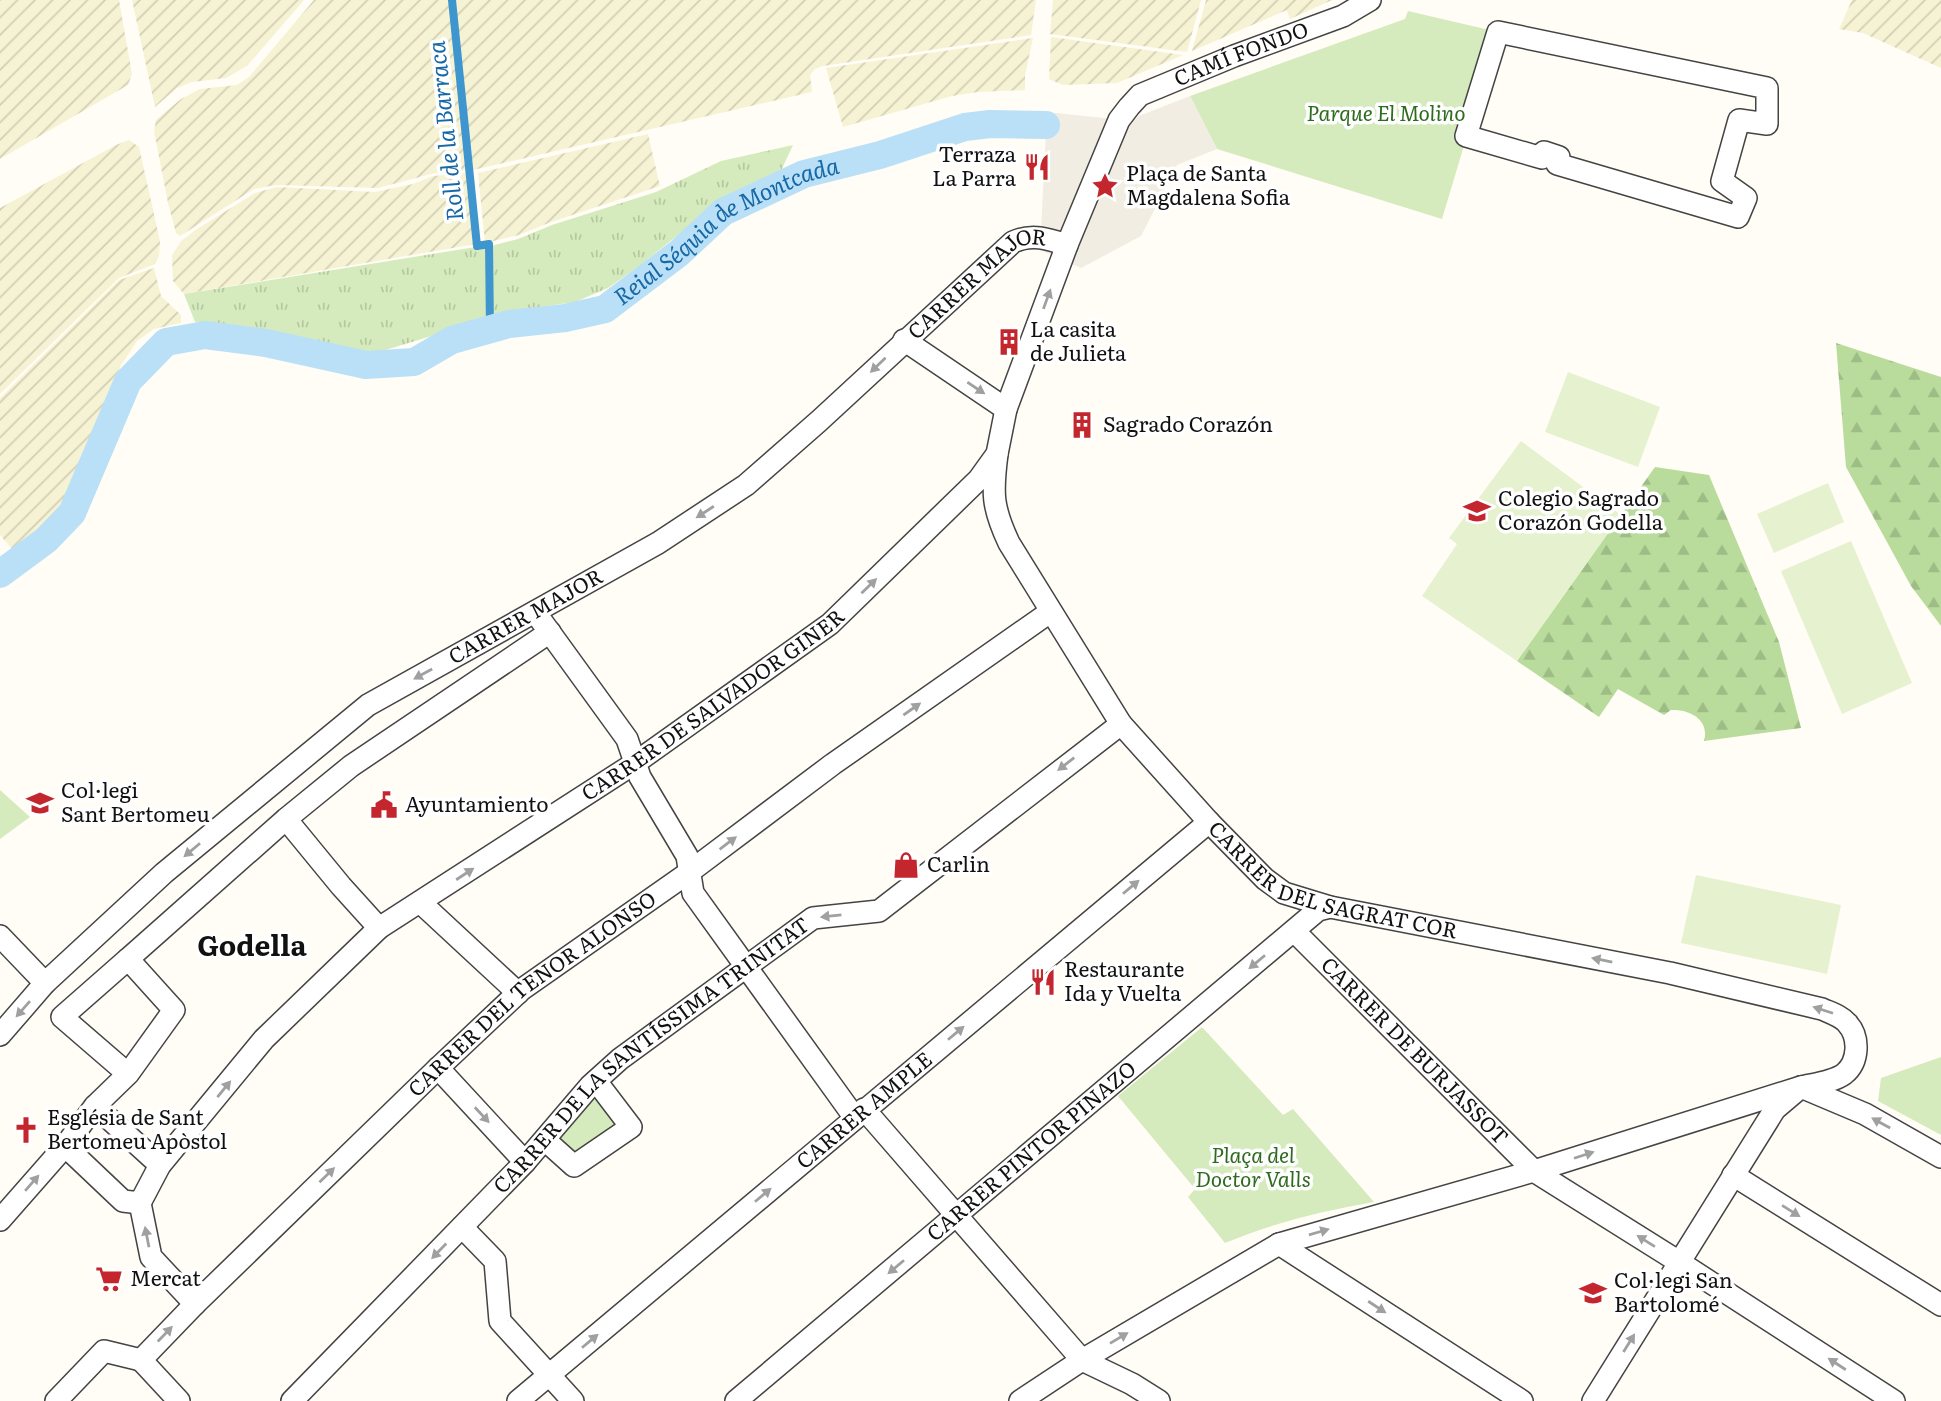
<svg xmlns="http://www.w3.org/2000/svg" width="1941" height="1401" font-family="Literata,serif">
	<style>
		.farmland { fill: url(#farmland-furrows) }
		.grass { fill: url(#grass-tufts) }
		.forest { fill: url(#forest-firs) }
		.park { fill: #d5ebbd }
		.pitch { fill: #e6f2cf }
		.plaza { fill: #f1ede2 }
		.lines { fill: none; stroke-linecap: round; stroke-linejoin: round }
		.stream { stroke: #3f96cf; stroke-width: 8 }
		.canal { stroke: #b9e0f7; stroke-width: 28 }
		.street-casing { stroke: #444; stroke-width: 24 }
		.street { stroke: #fff; stroke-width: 21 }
		.oneway { fill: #a0a0a0 }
		.labels { text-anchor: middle; stroke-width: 7; stroke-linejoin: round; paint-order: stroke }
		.street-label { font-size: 21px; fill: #111; stroke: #fff }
		.park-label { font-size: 21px; font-style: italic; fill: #2f6b1f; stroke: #fff }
		.poi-label { font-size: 21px; fill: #111; stroke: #fff; text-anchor: start }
		.water-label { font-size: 23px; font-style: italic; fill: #1768a6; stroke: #fff }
		.district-label { font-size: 28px; font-weight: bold; fill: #111; stroke: #fff }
	</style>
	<defs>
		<pattern id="farmland-furrows" width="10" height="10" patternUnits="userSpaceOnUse" patternTransform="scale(1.75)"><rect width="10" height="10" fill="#f6f3d4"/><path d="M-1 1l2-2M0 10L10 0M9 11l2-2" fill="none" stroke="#d2cfb5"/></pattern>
		<pattern id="grass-tufts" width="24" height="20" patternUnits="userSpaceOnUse" patternTransform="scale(1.75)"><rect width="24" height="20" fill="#d5ebbd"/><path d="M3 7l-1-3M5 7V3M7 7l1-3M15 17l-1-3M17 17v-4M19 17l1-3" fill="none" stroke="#b6c8a1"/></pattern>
		<pattern id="forest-firs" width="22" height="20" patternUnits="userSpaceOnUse" patternTransform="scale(1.75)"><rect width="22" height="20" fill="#b9dc9c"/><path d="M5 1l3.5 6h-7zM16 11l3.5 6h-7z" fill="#9ebc85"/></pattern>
	</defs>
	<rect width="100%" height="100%" fill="#fffdf5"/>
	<path class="farmland" d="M 0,0 L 119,0 L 132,74 L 128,85 L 0,159 Z
		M 132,0 L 304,0 L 247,66 L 226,78 L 192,82 L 177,88 L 155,107 Z
		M 314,0 L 450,0 L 468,170 L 435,173 L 378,188 L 276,185 L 254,189 L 180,236 L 176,233 L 168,203 L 154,131 L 156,120 L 181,99 L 200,89 L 237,85 L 249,77 Z
		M 454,0 L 1036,0 L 1031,35 L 823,66 L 815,69 L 810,75 L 812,92 L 473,170 Z
		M 1053,0 L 1201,0 L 1187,52 L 1050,34 Z
		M 1206,0 L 1332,0 L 1290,19 L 1287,10 L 1192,51 Z
		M 1852,0 L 1941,0 L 1941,68 L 1863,33 L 1839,29 Z
		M 1051,37 L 1183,55 L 1117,83 L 1063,85 L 1049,79 Z
		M 1033,38 L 1025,75 L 1025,90 L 978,92 L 952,96 L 843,127 L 826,68 Z
		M 648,134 L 660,186 L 551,222 L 519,235 L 485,243 L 478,173 Z
		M 129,140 L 139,147 L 160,241 L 159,256 L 155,264 L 119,278 L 0,394 L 0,208 L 116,145 Z
		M 468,173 L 476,244 L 184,294 L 173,281 L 172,255 L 181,241 L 197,229 L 255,193 L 277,187 L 375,192 L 413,184 L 433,176 Z
		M 154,268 L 161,296 L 181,315 L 181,323 L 154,329 L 137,341 L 121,365 L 70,497 L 54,525 L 23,550 L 14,551 L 0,535 L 0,398 L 119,280 Z"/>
	<path class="grass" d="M 793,145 L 779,175 L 716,205 L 639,266 L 608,288 L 575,302 L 518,310 L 492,316 L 491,246 L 518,239 L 552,225 L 656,192 L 721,161 Z
		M 488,245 L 488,319 L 382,351 L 357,354 L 326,349 L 289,336 L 259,330 L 195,322 L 184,294 Z"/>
	<path class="forest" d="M 1836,343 L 1941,377 L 1941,626 L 1911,586 L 1846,467 Z
		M 1655,467 L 1709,475 L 1779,642 L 1801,728 L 1704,741 C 1710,720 1690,709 1671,710 L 1664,715 L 1618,689 L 1599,717 L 1517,661 Z"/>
	<path class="park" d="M 1408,11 L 1498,32 L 1442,219 L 1217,149 L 1190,96 L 1405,19 Z
		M 0,790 L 30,817 L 0,839 Z
		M 1202,1027 L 1283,1115 L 1293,1109 L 1374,1202 C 1322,1211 1273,1223 1225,1243 L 1188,1197 L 1195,1189 L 1118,1096 Z
		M 1941,1057 L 1941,1135 L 1878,1101 L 1881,1078 Z
		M 602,1081 L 630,1122 L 571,1160 L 552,1138 Z"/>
	<path class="pitch" d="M 1568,372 L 1660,407 L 1638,467 L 1545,432 Z
		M 1521,441 L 1621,515 L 1517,661 L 1422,596 L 1457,544 L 1449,538 Z
		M 1828,483 L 1844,522 L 1774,553 L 1757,514 Z
		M 1851,541 L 1912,683 L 1842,714 L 1781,571 Z
		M 1696,875 L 1841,905 L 1827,974 L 1681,943 Z"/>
	<path class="plaza" d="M 1190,96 L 1217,149 L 1177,165 L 1141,236 L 1081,268 L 1040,250 L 1047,112 L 1132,121 L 1139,116 Z"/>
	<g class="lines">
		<path class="stream" d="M 452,0 L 477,246 L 489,244 L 490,329"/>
		<path class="canal" id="s1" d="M 0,574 L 46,540 L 72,513 L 128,381 L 166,342 L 205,335 L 266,343 L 366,365 L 414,362 L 452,340 L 509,324 L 565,318 L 605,309 L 679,253 L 723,212 L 804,174 L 880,155 L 965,127 L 990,124 L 1046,125"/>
		<defs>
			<g id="street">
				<path d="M 1498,32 L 1767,88 L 1767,124 L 1739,120 L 1722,181 L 1746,198 L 1738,217 L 1557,164 L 1559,157 L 1544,152 L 1542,158 L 1466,136 Z"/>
				<path d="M 904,340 L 1006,409"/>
				<path id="s2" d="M 997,454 C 992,493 992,507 1009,543 L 1121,724 L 1209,822 L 1265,879 L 1284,893 L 1330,907 L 1670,973 L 1822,1009 C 1831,1013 1841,1016 1847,1023 C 1860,1037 1859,1062 1844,1074 C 1833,1082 1814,1084 1801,1087 L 1534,1171 L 1279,1244 L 1082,1360 L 1020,1401"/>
				<path d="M 535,612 L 627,739 L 640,777 L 687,856 L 693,893 L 855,1118"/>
				<path d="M 286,819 L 341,886 L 379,928"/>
				<path d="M 421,903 L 518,993"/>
				<path id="s3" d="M 1294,931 L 1534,1171 L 1679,1262 L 1894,1401"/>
				<path d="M 0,936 L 45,983"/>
				<path d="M 128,959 L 286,819 L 351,766 L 550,632"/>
				<path id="s4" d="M 0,1035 L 45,983 L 164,873 L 368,705 L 658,543 L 746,485 L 819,421 L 1013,242 C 1032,233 1049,239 1067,245"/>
				<path d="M 438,1068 L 525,1162"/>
				<path d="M 95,1106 L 160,1165"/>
				<path d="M 864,1109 L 1082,1360 L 1132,1384 L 1159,1401"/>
				<path d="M 545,1140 L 574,1166 L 631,1127 L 596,1081"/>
				<path d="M 65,1146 L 123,1201 L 140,1203"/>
				<path d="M 1733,1175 L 1941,1305"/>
				<path id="s5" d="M 140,1203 L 160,1165 L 264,1039 L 379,928 L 635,763 L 830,624 L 979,479 L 997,454 L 1006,409 L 1067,245 L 1119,120 L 1129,107 L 1140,95 L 1234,56 L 1343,16 L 1370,0"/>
				<path d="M 140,1203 L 151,1257 L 195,1304"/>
				<path d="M 0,1220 L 65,1146 L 95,1106 L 128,1074 L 174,1010 L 128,959 L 62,1017 L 128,1074"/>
				<path d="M 462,1227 L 495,1261 L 500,1321 L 573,1401"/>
				<path d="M 1279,1244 L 1522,1401"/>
				<path d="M 141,1360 L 179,1401"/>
				<path id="s6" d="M 56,1401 L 104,1351 L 141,1360 L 195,1304 L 436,1070 L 521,990 L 688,873 L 833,764 L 1050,612"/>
				<path id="s7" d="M 292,1401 L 525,1162 L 590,1086 L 620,1059 L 813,918 L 879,911 L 1121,724"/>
				<path id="s8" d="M 518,1401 L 1209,822"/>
				<path id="s9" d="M 736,1401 L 1318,910 L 1330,907"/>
				<path d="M 1593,1401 L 1775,1109 L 1801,1087 L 1865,1114 L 1941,1157"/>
			</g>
		</defs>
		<use href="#street" class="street-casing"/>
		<use href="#street" class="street"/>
	</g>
	<defs><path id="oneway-solid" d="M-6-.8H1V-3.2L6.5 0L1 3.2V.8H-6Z" transform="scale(1.75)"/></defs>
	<g class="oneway">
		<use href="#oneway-solid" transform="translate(1047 299) rotate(-70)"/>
		<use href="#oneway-solid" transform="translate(878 365) rotate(136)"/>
		<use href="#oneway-solid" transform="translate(976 388) rotate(34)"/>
		<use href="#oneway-solid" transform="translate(705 512) rotate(147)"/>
		<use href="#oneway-solid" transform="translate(869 586) rotate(-44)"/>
		<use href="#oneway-solid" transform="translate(423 674) rotate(151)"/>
		<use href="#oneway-solid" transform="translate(912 709) rotate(-35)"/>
		<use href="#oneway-solid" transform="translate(1066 764) rotate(142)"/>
		<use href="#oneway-solid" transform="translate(728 843) rotate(-37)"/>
		<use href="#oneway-solid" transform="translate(192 850) rotate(140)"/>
		<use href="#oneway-solid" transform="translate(465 874) rotate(-33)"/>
		<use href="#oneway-solid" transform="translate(1131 887) rotate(-40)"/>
		<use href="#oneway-solid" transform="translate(831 916) rotate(174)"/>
		<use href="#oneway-solid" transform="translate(1602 960) rotate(-169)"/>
		<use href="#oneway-solid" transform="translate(1257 962) rotate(140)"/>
		<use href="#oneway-solid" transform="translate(23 1009) rotate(131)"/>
		<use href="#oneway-solid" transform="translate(1823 1010) rotate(-162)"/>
		<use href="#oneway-solid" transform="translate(956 1033) rotate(-40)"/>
		<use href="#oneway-solid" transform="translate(224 1089) rotate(-51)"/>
		<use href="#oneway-solid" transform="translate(482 1115) rotate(47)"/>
		<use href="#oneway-solid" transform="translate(1881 1123) rotate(-151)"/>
		<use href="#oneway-solid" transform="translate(1584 1155) rotate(-18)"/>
		<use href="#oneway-solid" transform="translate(327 1175) rotate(-44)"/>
		<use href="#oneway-solid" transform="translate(32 1183) rotate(-49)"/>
		<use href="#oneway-solid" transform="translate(763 1195) rotate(-40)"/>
		<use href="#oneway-solid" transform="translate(1791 1211) rotate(32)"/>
		<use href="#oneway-solid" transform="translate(1319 1232) rotate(-16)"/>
		<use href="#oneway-solid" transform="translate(147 1237) rotate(-101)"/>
		<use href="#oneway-solid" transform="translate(1646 1241) rotate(-148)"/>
		<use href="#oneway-solid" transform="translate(439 1251) rotate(134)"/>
		<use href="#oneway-solid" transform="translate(896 1267) rotate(140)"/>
		<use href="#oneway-solid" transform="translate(1377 1307) rotate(33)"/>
		<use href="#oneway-solid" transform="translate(165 1334) rotate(-46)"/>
		<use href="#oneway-solid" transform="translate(1119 1338) rotate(-31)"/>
		<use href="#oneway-solid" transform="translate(590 1341) rotate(-40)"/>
		<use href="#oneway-solid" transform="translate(1629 1343) rotate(-58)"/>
		<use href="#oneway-solid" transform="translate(1837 1364) rotate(-147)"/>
	</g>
	<defs>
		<symbol id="restaurant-bare" viewBox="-9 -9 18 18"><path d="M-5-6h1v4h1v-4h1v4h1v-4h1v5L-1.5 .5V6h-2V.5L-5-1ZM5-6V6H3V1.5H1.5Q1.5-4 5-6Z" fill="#c4262e" stroke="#fff" stroke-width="2.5" paint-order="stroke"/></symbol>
		<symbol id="sight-bare" viewBox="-9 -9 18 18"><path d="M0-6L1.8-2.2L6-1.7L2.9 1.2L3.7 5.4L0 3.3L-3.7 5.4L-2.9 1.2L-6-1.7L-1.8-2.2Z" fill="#c4262e" stroke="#fff" stroke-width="2.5" paint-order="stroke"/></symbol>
		<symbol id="building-bare" viewBox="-9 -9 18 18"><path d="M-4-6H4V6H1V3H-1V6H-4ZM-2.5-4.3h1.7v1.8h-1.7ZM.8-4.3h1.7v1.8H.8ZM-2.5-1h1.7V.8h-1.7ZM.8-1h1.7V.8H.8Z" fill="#c4262e" stroke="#fff" stroke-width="2.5" paint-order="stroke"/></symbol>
		<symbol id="school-bare" viewBox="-9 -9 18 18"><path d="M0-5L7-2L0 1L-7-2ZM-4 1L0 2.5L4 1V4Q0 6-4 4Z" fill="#c4262e" stroke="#fff" stroke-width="2.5" paint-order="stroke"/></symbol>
		<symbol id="civic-bare" viewBox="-9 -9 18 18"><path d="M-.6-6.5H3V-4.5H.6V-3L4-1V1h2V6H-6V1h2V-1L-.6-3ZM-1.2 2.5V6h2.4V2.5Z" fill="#c4262e" stroke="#fff" stroke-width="2.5" paint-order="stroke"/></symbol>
		<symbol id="shop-bare" viewBox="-9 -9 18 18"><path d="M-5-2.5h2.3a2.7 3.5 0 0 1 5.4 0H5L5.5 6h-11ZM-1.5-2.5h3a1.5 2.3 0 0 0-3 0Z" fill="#c4262e" stroke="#fff" stroke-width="2.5" paint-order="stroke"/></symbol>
		<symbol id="church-bare" viewBox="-9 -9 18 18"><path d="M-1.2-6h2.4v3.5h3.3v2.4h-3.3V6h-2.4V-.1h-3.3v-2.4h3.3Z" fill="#c4262e" stroke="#fff" stroke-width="2.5" paint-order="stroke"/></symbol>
		<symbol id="supermarket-bare" viewBox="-9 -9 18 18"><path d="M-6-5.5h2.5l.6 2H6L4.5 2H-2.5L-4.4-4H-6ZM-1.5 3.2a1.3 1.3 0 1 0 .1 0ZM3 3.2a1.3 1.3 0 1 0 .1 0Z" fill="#c4262e" stroke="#fff" stroke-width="2.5" paint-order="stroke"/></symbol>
	</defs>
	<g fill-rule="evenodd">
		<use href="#restaurant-bare" x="1018" y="148" width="38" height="38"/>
		<use href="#sight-bare" x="1086" y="167" width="38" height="38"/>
		<use href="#building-bare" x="990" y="323" width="38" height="38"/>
		<use href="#building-bare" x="1063" y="406" width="38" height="38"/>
		<use href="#school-bare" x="1458" y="492" width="38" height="38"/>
		<use href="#school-bare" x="21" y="784" width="38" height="38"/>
		<use href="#civic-bare" x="365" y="786" width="38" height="38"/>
		<use href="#shop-bare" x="887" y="846" width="38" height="38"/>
		<use href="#restaurant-bare" x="1024" y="963" width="38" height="38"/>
		<use href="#church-bare" x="7" y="1111" width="38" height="38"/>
		<use href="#supermarket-bare" x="90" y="1260" width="38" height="38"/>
		<use href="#school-bare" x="1574" y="1274" width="38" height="38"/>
	</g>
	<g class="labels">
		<g class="street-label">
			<text dy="7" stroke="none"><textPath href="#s5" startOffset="1647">CAMÍ FONDO</textPath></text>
			<text dy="7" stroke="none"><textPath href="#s4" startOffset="1242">CARRER MAJOR</textPath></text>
			<text dy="7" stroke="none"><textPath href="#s4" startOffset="676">CARRER MAJOR</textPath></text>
			<text dy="7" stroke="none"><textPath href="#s5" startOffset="768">CARRER DE SALVADOR GINER</textPath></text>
			<text dy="7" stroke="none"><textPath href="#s2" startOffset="579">CARRER DEL SAGRAT COR</textPath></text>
			<text dy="7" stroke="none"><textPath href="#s6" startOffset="644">CARRER DEL TENOR ALONSO</textPath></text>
			<text dy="7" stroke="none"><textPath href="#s3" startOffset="170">CARRER DE BURJASSOT</textPath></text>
			<text dy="7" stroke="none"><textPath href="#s7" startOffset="500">CARRER DE LA SANTÍSSIMA TRINITAT</textPath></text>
			<text dy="7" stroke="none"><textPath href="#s8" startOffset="452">CARRER AMPLE</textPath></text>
			<text dy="7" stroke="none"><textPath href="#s9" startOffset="387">CARRER PINTOR PINAZO</textPath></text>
		</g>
		<g class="park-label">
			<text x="1386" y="121">Parque El Molino</text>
			<text x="1253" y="1163">Plaça del<tspan x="1253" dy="24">Doctor Valls</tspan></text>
		</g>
		<g class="poi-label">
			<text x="1016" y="162" text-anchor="end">Terraza<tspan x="1016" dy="24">La Parra</tspan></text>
			<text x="1126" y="181">Plaça de Santa<tspan x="1126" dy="24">Magdalena Sofia</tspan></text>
			<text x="1030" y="337">La casita<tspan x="1030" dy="24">de Julieta</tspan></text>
			<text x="1103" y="432">Sagrado Corazón</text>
			<text x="1498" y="506">Colegio Sagrado<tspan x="1498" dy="24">Corazón Godella</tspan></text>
			<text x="61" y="798">Col·legi<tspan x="61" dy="24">Sant Bertomeu</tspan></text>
			<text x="405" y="812">Ayuntamiento</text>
			<text x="927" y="872">Carlin</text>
			<text x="1064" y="977">Restaurante<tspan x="1064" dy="24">Ida y Vuelta</tspan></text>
			<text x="47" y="1125">Església de Sant<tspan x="47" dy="24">Bertomeu Apòstol</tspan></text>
			<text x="130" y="1286">Mercat</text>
			<text x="1614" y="1288">Col·legi San<tspan x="1614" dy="24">Bartolomé</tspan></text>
		</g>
		<g class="water-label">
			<text transform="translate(446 131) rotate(-96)" y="8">Roll de la Barraca</text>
			<text dy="8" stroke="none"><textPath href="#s1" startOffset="891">Reial Séquia de Montcada</textPath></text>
		</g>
		<g class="district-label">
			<text x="252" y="956">Godella</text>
		</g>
	</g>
</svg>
